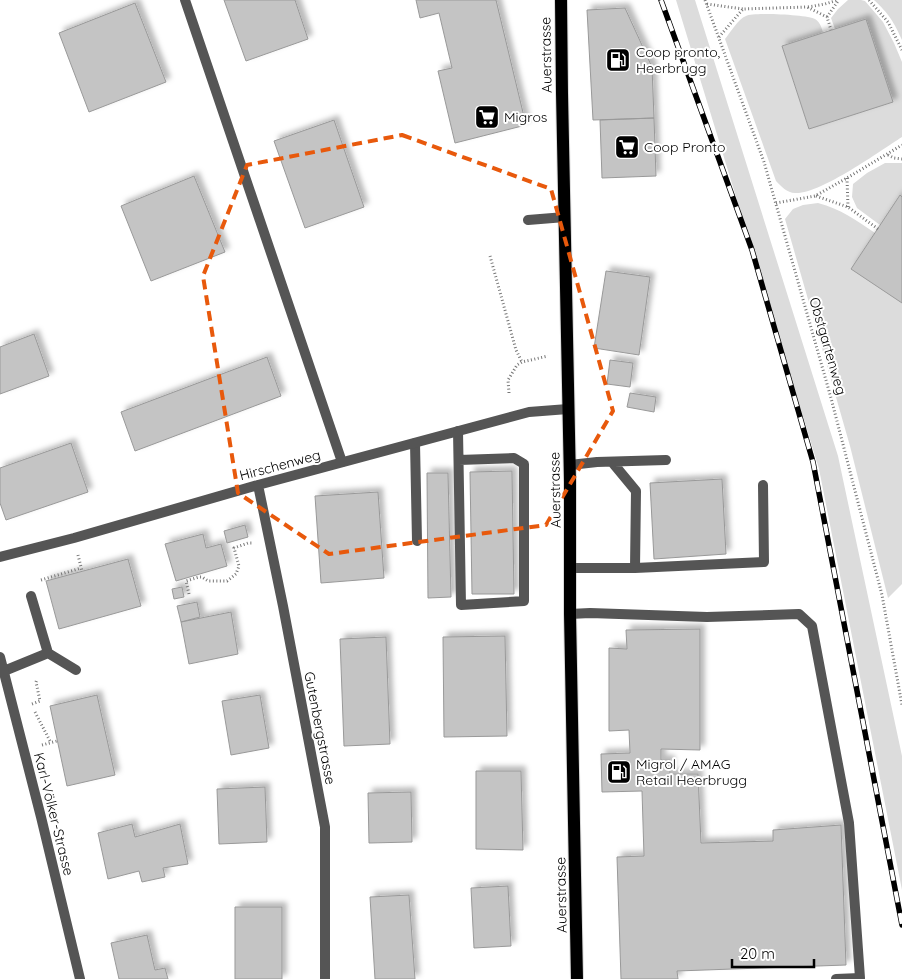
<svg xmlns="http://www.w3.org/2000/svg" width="902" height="979" font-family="Quicksand,sans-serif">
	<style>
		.green { fill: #dcdcdc }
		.building { fill: #c4c4c4; stroke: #999; filter: url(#shadow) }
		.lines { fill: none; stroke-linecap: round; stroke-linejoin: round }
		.primary-casing { stroke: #dbdbdb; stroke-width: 14 }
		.path { stroke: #777; stroke-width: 3; stroke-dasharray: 1 2.5; stroke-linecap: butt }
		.service { stroke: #555; stroke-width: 10 }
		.minor { stroke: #555; stroke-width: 10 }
		.primary { stroke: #000; stroke-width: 12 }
		.rail-casing { stroke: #000; stroke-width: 5.5 }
		.rail { stroke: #fff; stroke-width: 4; stroke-dasharray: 11; stroke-linecap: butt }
		.marked { fill: none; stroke: #e8590c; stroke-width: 4; stroke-dasharray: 10 6; stroke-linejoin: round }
		.labels { text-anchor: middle; stroke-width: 4; stroke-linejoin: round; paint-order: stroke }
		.poi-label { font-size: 14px; fill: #000; stroke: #fff; text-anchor: start }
		.street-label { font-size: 14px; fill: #000; stroke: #fff }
	</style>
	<defs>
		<filter id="shadow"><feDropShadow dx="4.5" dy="-4.5" stdDeviation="2.5" flood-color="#0004"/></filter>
	</defs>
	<rect width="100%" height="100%" fill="#fff"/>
	<path class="green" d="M 676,0 L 695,0 L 838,456 L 902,756 L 902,890 L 819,469 Z
		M 848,0 L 861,0 L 865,1 L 883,22 L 894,43 L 902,62 L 902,137 C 880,151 819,195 795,193 C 787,193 781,186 776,181 L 725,39 C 730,33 738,19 746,16 C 754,12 808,15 815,19 C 820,22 822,28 823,33 L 782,46 L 809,129 L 892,102 L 866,19 L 835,29 L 831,18 L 838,9 Z
		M 874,0 L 902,0 L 902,40 C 894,22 889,14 874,0 Z
		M 885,163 L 902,163 L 902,197 L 900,195 L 880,225 L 857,208 L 852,197 L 853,184 L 867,173 Z
		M 818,203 C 841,209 856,220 875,233 L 851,269 L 902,303 L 902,584 L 888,598 L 850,446 L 785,219 L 793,209 L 803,205 Z"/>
	<path class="building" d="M 224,0 L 295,0 L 308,39 L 246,61 Z
		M 416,0 L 496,0 L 526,125 L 455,143 L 438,71 L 452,68 L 439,13 L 420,18 Z
		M 135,3 L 166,82 L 89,112 L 59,33 Z
		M 625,8 L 652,67 L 654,118 L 593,120 L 587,10 Z
		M 866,19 L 893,102 L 809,129 L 782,46 Z
		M 654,118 L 656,176 L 602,178 L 600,120 Z
		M 334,120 L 364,207 L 305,228 L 274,141 Z
		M 194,176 L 225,252 L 151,281 L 121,206 Z
		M 900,195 L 902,197 L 902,303 L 851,269 Z
		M 606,271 L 650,277 L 639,355 L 594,348 Z
		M 34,334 L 49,376 L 0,394 L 0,347 Z
		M 267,357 L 281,396 L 135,451 L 121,412 Z
		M 610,360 L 633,363 L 630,387 L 607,384 Z
		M 630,393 L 656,397 L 654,412 L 627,407 Z
		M 71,443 L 88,492 L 6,520 L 0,503 L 0,468 Z
		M 512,471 L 514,594 L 472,594 L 470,472 Z
		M 427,473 L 448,473 L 451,597 L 428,598 Z
		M 722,479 L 726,554 L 654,559 L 650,483 Z
		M 378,492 L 384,578 L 321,583 L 315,496 Z
		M 245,525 L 248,537 L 227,543 L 224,531 Z
		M 203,534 L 206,548 L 221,544 L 227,566 L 176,581 L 165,544 Z
		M 128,559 L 141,606 L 59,629 L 46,581 Z
		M 182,587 L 184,597 L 174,599 L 172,589 Z
		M 197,602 L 200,617 L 181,622 L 177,606 Z
		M 231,612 L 238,654 L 189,664 L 181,622 Z
		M 700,629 L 700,750 L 661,749 L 661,760 L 670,760 L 670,774 L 698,774 L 701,843 L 773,841 L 773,830 L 841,825 L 846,965 L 677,971 L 678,979 L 621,979 L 617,857 L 644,856 L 642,791 L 602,792 L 601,754 L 630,753 L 629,730 L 609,731 L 609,648 L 627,649 L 626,630 Z
		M 505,636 L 507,736 L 444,737 L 443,637 Z
		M 386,637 L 390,744 L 344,746 L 340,639 Z
		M 97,695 L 115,775 L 67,786 L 50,706 Z
		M 260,695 L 269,748 L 231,755 L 222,701 Z
		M 476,771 L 521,771 L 523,850 L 476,849 Z
		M 265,787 L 267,842 L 219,844 L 217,789 Z
		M 411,792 L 412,842 L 369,843 L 368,793 Z
		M 132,824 L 135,837 L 180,824 L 188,864 L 163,868 L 165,877 L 142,882 L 139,871 L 108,879 L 98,833 Z
		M 508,886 L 511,946 L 474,948 L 471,888 Z
		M 409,895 L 415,979 L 375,979 L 370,897 Z
		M 235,907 L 282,907 L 282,979 L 235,979 Z
		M 147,935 L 155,970 L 165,968 L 168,979 L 119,979 L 111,943 Z"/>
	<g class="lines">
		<defs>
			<path id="primary" d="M 561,0 L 562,93 L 570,482 L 570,614 L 577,979"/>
		</defs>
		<use href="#primary" class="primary-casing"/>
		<path class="path" d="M 705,0 L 764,162 L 831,398 L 882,595 L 902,705
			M 869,0 L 888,22 L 902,50
			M 707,4 L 743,9
			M 808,7 L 825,4 L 838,0
			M 827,17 L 838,1
			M 719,37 L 743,9 L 807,7 L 827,17 L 831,30
			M 888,155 L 894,158 L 902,159
			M 847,178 L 848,207
			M 816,196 L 848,207 L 878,229
			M 776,203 L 815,196 L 847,178 L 902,145
			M 490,256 L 516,350 L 522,362
			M 509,393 L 508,380 L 517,365 L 522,362 L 548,356
			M 78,555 L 82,571
			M 41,580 L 81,568
			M 189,594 L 186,581 L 199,577 L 202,577 L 208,581 L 227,581 L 236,574 L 239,566 L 234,548 L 248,543 L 252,543
			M 32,704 L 40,701 L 36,682 L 37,679
			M 35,712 L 51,743
			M 42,745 L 57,741"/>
		<path class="service" d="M 185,0 L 342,462
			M 528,220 L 565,217
			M 458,431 L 461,605 L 524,601 L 524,464 L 514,458 L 459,460
			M 415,443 L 417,541
			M 570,465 L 597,462 L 666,460
			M 570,568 L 635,568 L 636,491 L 612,462
			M 635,568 L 764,562 L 763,485
			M 570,614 L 590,613 L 707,617 L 799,614 L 812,626 L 849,823 L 860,978 L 836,979
			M 48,653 L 76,670
			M 4,671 L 48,653 L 31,596"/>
		<path class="minor" d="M 258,485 L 283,606 L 325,827 L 325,979
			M 0,557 L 74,538 L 258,485 L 529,412 L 568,409
			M 0,657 L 41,817 L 80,979"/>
		<use href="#primary" class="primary"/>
		<defs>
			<path id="rail" d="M 661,0 L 752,250 L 813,462 L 902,925"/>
		</defs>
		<use href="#rail" class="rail-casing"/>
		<use href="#rail" class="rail"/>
	</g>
	<path class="marked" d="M 402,135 L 551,189 L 613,411 L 546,525 L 329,554 L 238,493 L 203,276 L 247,165 Z"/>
	<defs>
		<symbol id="fuel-square" viewBox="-11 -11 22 22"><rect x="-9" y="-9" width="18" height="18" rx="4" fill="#000" stroke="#fff"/><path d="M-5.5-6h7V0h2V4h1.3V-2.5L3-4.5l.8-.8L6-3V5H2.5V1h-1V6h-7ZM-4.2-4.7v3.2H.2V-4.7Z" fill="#fff"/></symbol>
		<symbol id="supermarket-square" viewBox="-11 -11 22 22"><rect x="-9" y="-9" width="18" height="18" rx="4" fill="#000" stroke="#fff"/><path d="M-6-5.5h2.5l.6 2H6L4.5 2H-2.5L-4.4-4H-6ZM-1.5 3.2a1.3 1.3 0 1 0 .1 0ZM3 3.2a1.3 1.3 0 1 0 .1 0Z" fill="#fff"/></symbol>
	</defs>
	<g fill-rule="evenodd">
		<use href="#fuel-square" x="604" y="46" width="28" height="28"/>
		<use href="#supermarket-square" x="473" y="103" width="28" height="28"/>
		<use href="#supermarket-square" x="613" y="133" width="28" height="28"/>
		<use href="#fuel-square" x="605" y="758" width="28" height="28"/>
	</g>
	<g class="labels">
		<g class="poi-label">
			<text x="636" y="57">Coop pronto,<tspan x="636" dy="16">Heerbrugg</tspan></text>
			<text x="504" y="122">Migros</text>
			<text x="644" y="152">Coop Pronto</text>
			<text x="636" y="769">Migrol / AMAG<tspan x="636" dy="16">Retail Heerbrugg</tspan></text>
		</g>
		<g class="street-label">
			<text transform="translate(546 55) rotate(-91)" y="5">Auerstrasse</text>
			<text transform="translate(828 346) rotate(74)" y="5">Obstgartenweg</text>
			<text transform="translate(280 465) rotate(-15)" y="5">Hirschenweg</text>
			<text transform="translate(555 490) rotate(-91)" y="5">Auerstrasse</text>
			<text transform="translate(320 728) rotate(79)" y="5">Gutenbergstrasse</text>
			<text transform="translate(54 814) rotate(76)" y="5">Karl-Völker-Strasse</text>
			<text transform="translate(561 895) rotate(-91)" y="5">Auerstrasse</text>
		</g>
	</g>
	<path d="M732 959v8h82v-8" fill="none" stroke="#000000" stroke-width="2.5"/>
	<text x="740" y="959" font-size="15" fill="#000000" stroke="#ffffff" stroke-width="4" paint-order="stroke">20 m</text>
</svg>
